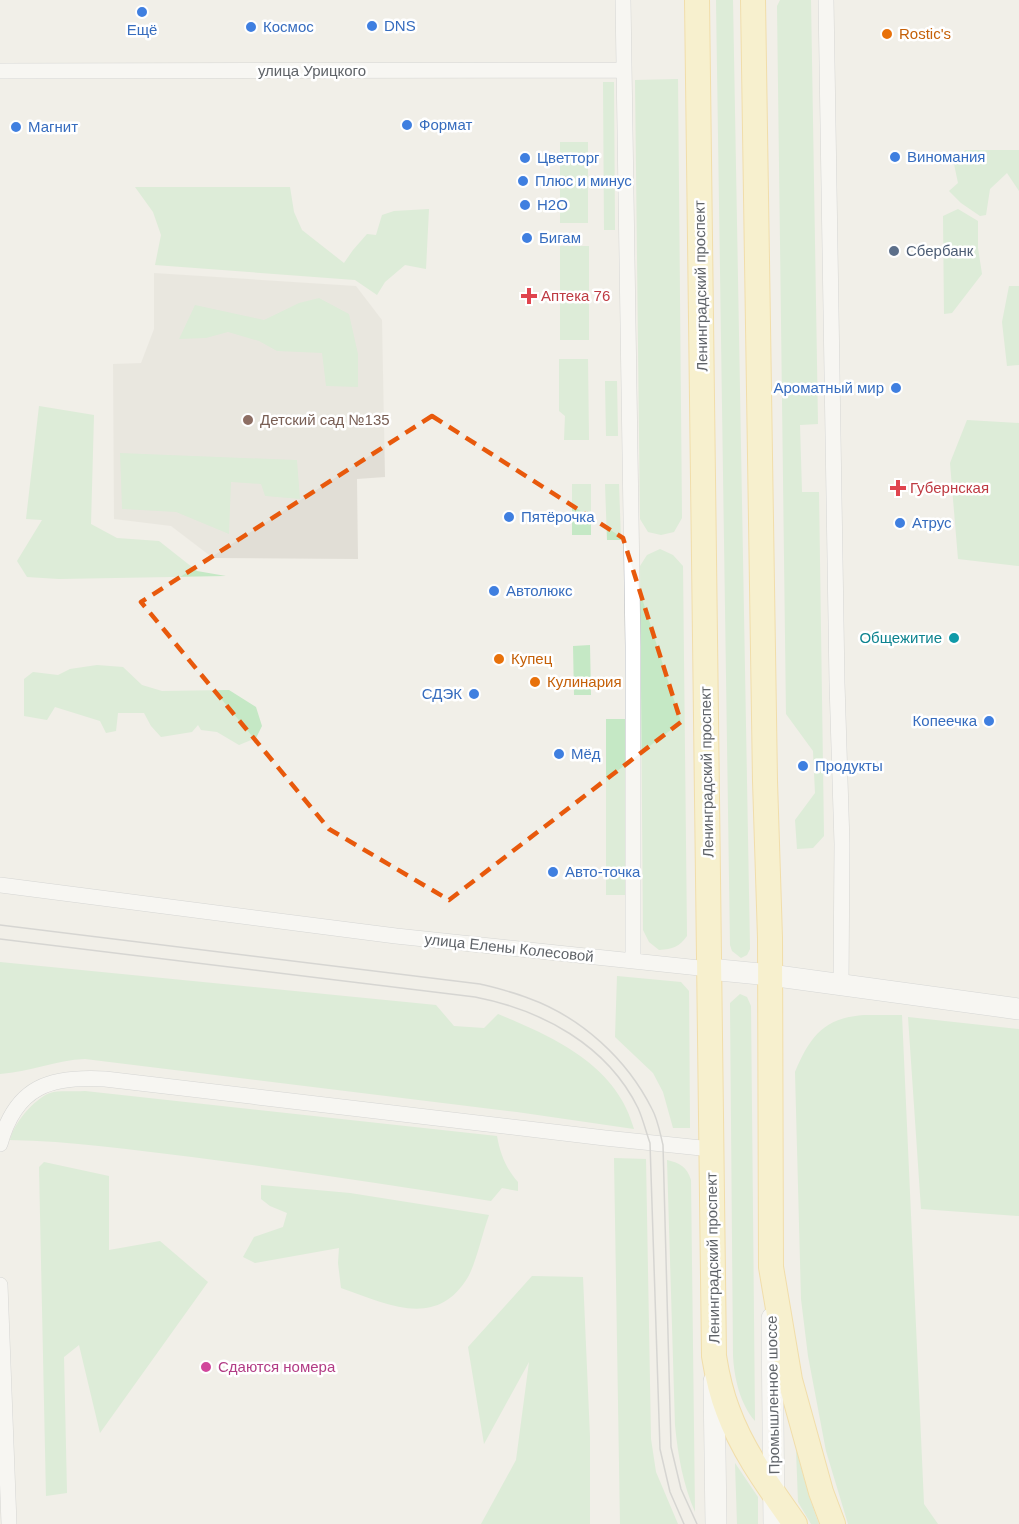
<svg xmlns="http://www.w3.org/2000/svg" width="1019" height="1524" font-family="Helvetica,sans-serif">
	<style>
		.education { fill: #e1ded6 }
		.green { fill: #c5e8c5 }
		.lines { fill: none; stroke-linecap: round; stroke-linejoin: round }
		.street-casing { stroke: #b5b8bc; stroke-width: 16 }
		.secondary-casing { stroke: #b6babf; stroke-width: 22 }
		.primary-casing { stroke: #f2c960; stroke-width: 26 }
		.street { stroke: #fff; stroke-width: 15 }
		.secondary { stroke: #fff; stroke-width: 21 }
		.primary { stroke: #fff2af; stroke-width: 24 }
		.tram { stroke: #b6b7b8; stroke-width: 1.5 }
		.marked { fill: none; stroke: #e8590c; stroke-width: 4.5; stroke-dasharray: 12 8; stroke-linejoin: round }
		.shop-dot { fill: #3f7fe0; stroke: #fff; stroke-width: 2 }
		.food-dot { fill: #e8710a; stroke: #fff; stroke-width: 2 }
		.service-dot { fill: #5c6f8a; stroke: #fff; stroke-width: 2 }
		.health-dot { fill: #e0444e; stroke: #fff; stroke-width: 2 }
		.education-dot { fill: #8d6e63; stroke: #fff; stroke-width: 2 }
		.culture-dot { fill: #0f9aa8; stroke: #fff; stroke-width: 2 }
		.hotel-dot { fill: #d1479c; stroke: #fff; stroke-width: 2 }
		.labels { text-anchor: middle; stroke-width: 5; stroke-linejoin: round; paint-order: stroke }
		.shop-label { font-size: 15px; fill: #366cbe; stroke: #fff; text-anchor: start }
		.food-label { font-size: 15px; fill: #c56008; stroke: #fff; text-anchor: start }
		.street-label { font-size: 15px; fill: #5f6368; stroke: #fff }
		.service-label { font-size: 15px; fill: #4e5e75; stroke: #fff; text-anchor: start }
		.health-label { font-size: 15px; fill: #be3a42; stroke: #fff; text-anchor: start }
		.education-label { font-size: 15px; fill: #785e54; stroke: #fff; text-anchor: start }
		.culture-label { font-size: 15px; fill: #0d838f; stroke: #fff; text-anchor: end }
		.hotel-label { font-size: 15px; fill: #b23c85; stroke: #fff; text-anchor: start }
	</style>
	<rect width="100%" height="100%" fill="#f1efe8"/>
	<path class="education" d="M 154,273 L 356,286 L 382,320 L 385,477 L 357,479 L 358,559 L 213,558 L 171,526 L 114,519 L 113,364 L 141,363 L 154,329 Z"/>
	<path class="green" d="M 716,0 L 733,0 L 750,949 L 747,955 L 741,958 L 732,951 L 730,945 Z
		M 780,0 L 811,0 L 818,424 L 800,425 L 802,492 L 819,492 L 824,836 L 813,848 L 797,849 L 795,820 L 815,793 L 813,751 L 786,714 L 777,6 Z
		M 678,79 L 682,518 L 674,532 L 661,535 L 648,532 L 640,519 L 635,80 Z
		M 603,82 L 614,82 L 615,230 L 604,230 Z
		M 560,142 L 588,142 L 588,223 L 560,223 Z
		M 965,150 L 1019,150 L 1019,191 L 1007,173 L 990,189 L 986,215 L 980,216 L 961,203 L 949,191 L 958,183 L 954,164 Z
		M 135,187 L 290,187 L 294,212 L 302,230 L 344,263 L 353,250 L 367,234 L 376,235 L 382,215 L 394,211 L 429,209 L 426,269 L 405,265 L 385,282 L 377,295 L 355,280 L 155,265 L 161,235 L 153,212 Z
		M 958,209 L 978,221 L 978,248 L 982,274 L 952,313 L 944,314 L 943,216 Z
		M 560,246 L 589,246 L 589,340 L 560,340 Z
		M 1009,286 L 1019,286 L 1019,365 L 1007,366 L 1002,322 Z
		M 319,298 L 349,314 L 358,354 L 358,387 L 326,386 L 322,353 L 277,351 L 259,341 L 228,332 L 206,338 L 179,339 L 195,305 L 264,320 L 299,303 Z
		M 559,359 L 588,359 L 589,440 L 564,440 L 565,416 L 559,411 Z
		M 605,381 L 617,381 L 618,436 L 606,436 Z
		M 39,406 L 94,415 L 91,524 L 117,538 L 159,541 L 197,571 L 226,576 L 59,579 L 27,577 L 17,561 L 42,520 L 26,519 Z
		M 967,420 L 1019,423 L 1019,566 L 958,559 L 950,463 Z
		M 120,453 L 297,460 L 300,499 L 265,496 L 261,484 L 231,482 L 229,534 L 176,512 L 122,509 Z
		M 572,484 L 591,484 L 591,535 L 572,535 Z
		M 605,484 L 619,484 L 621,540 L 607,540 Z
		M 660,549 L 673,555 L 683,566 L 687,936 C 679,947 673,949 659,950 L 649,942 L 643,930 L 640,566 L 647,555 Z
		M 590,645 L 591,695 L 574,695 L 573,646 Z
		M 97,665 L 123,667 L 142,685 L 162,691 L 229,690 L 256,707 L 262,726 L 256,738 L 239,745 L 217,732 L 201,730 L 198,725 L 192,732 L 161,737 L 151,726 L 144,713 L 118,713 L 116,731 L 106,733 L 100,721 L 55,707 L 47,720 L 24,716 L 24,679 L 33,672 L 58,675 L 70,669 Z
		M 606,719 L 627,719 L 626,895 L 606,895 Z
		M 0,962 L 436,1005 L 454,1026 L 484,1028 L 498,1014 C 554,1037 617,1065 634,1129 L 517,1112 L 85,1059 C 56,1060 29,1072 0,1074 Z
		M 617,976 L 681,982 L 689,991 L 690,1128 L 673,1128 L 663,1092 L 653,1073 L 615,1037 Z
		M 740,994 L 747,997 L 751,1006 L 755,1421 C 740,1404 734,1377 733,1355 L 730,1003 Z
		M 864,1015 L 902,1015 L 924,1504 L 938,1524 L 848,1524 L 826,1451 L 808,1356 L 801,1299 L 795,1072 C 810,1037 823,1018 864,1015 Z
		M 908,1017 L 1019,1029 L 1019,1216 L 921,1209 Z
		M 85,1091 L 497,1136 C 500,1153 506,1169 518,1182 L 518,1191 L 502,1188 L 491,1201 C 391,1185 292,1170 192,1157 C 132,1150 71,1141 10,1140 C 13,1124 34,1099 50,1093 C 59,1090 74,1092 85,1091 Z
		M 614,1158 L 646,1159 L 651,1439 L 656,1472 L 678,1524 L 620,1524 Z
		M 667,1160 C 680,1163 687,1167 691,1180 L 695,1512 C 683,1484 678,1456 675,1425 Z
		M 44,1162 L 109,1176 L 109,1250 L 160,1241 L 208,1282 L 100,1433 L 79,1345 L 64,1357 L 67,1493 L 46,1496 L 39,1167 Z
		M 261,1185 L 350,1193 L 489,1215 C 483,1231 476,1263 468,1277 C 436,1330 388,1304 341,1288 L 338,1263 L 339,1248 L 255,1263 L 243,1257 L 254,1237 L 283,1227 L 287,1213 L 270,1206 L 261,1199 Z
		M 532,1276 L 583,1277 L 590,1437 L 590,1524 L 481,1524 L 516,1460 L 529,1362 L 484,1444 L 468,1347 Z
		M 796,1449 L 809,1496 L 819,1524 L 811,1524 L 798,1502 Z
		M 735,1463 L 758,1497 L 758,1524 L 737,1524 Z"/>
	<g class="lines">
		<defs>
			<path id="street" d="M 623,0 L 633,646 L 633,961
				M 826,0 L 837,683 L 842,844 L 841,985
				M 0,71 L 623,70
				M 0,885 L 396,936 L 709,969
				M 0,1144 C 16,1086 50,1076 105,1079 L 605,1138 L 711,1149
				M 0,1285 L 9,1524"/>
			<path id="secondary" d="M 709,969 L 770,975 L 1019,1009
				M 772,1318 L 774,1524
				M 714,1381 L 716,1524"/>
			<path id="primary" d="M 697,0 L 714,1356 C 717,1375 721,1393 728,1411 C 743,1452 770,1488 795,1524
				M 753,0 L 765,781 L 770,938 L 771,1267 L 790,1380 L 821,1492 L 833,1524"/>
		</defs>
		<use href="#street" class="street-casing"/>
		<use href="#secondary" class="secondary-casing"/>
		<use href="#primary" class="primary-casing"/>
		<use href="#street" class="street"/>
		<use href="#secondary" class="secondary"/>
		<use href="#primary" class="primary"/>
		<path class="tram" d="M 0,925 L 480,984 C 496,988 513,992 528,998 C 581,1017 627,1059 652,1109 C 658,1120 660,1133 663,1145 L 671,1447 L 681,1489 L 697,1524
			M 0,939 L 475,997 C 542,1010 607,1045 638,1108 C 643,1119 646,1132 650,1143 L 660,1449 L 670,1492 L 684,1524"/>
	</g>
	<path d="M0 0H1019V1524H0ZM 432,416 L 623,538 L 681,722 L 449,900 L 329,829 L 141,602 Z" fill="#f1efe8" fill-opacity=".55" fill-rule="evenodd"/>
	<path class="marked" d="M 432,416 L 623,538 L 681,722 L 449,900 L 329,829 L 141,602 Z"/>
	<g class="shop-dot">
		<circle cx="142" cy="12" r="6"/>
		<circle cx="372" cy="26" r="6"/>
		<circle cx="251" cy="27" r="6"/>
		<circle cx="407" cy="125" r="6"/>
		<circle cx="16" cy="127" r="6"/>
		<circle cx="895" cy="157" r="6"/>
		<circle cx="525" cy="158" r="6"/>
		<circle cx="523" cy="181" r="6"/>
		<circle cx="525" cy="205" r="6"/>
		<circle cx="527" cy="238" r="6"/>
		<circle cx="896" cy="388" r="6"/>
		<circle cx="509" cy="517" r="6"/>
		<circle cx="900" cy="523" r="6"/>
		<circle cx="494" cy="591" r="6"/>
		<circle cx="474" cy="694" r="6"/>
		<circle cx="989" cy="721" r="6"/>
		<circle cx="559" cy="754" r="6"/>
		<circle cx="803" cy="766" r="6"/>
		<circle cx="553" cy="872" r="6"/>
	</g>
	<g class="food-dot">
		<circle cx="887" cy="34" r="6"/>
		<circle cx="499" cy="659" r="6"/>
		<circle cx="535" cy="682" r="6"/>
	</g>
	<circle class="service-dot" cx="894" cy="251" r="6"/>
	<g class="health-dot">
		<path d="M526 287h6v6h6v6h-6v6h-6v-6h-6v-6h6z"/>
		<path d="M895 479h6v6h6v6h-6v6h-6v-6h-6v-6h6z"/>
	</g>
	<circle class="education-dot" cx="248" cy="420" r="6"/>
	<circle class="culture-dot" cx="954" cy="638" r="6"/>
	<circle class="hotel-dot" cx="206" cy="1367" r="6"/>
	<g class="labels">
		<g class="shop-label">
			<text x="384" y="31">DNS</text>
			<text x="263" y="32">Космос</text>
			<text x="142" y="35" text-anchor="middle">Ещё</text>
			<text x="419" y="130">Формат</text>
			<text x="28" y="132">Магнит</text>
			<text x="907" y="162">Виномания</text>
			<text x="537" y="163">Цветторг</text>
			<text x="535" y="186">Плюс и минус</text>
			<text x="537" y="210">H2O</text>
			<text x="539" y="243">Бигам</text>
			<text x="884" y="393" text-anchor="end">Ароматный мир</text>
			<text x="521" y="522">Пятёрочка</text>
			<text x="912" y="528">Атрус</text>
			<text x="506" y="596">Автолюкс</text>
			<text x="462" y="699" text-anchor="end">СДЭК</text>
			<text x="977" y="726" text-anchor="end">Копеечка</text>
			<text x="571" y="759">Мёд</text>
			<text x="815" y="771">Продукты</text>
			<text x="565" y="877">Авто-точка</text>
		</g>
		<g class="food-label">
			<text x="899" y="39">Rostic's</text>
			<text x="511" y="664">Купец</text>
			<text x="547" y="687">Кулинария</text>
		</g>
		<g class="street-label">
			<text x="312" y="76">улица Урицкого</text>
			<text transform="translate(701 286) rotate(-91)" y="5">Ленинградский проспект</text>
			<text transform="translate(707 772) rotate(-91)" y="5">Ленинградский проспект</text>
			<text transform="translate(509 948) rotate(6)" y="5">улица Елены Колесовой</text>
			<text transform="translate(713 1258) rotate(-91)" y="5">Ленинградский проспект</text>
			<text transform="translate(773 1395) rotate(-91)" y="5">Промышленное шоссе</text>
		</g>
		<g class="service-label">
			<text x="906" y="256">Сбербанк</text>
		</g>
		<g class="health-label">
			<text x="541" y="301">Аптека 76</text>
			<text x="910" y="493">Губернская</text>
		</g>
		<g class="education-label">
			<text x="260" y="425">Детский сад №135</text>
		</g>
		<g class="culture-label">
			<text x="942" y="643">Общежитие</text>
		</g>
		<g class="hotel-label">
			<text x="218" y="1372">Сдаются номера</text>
		</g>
	</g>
</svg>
